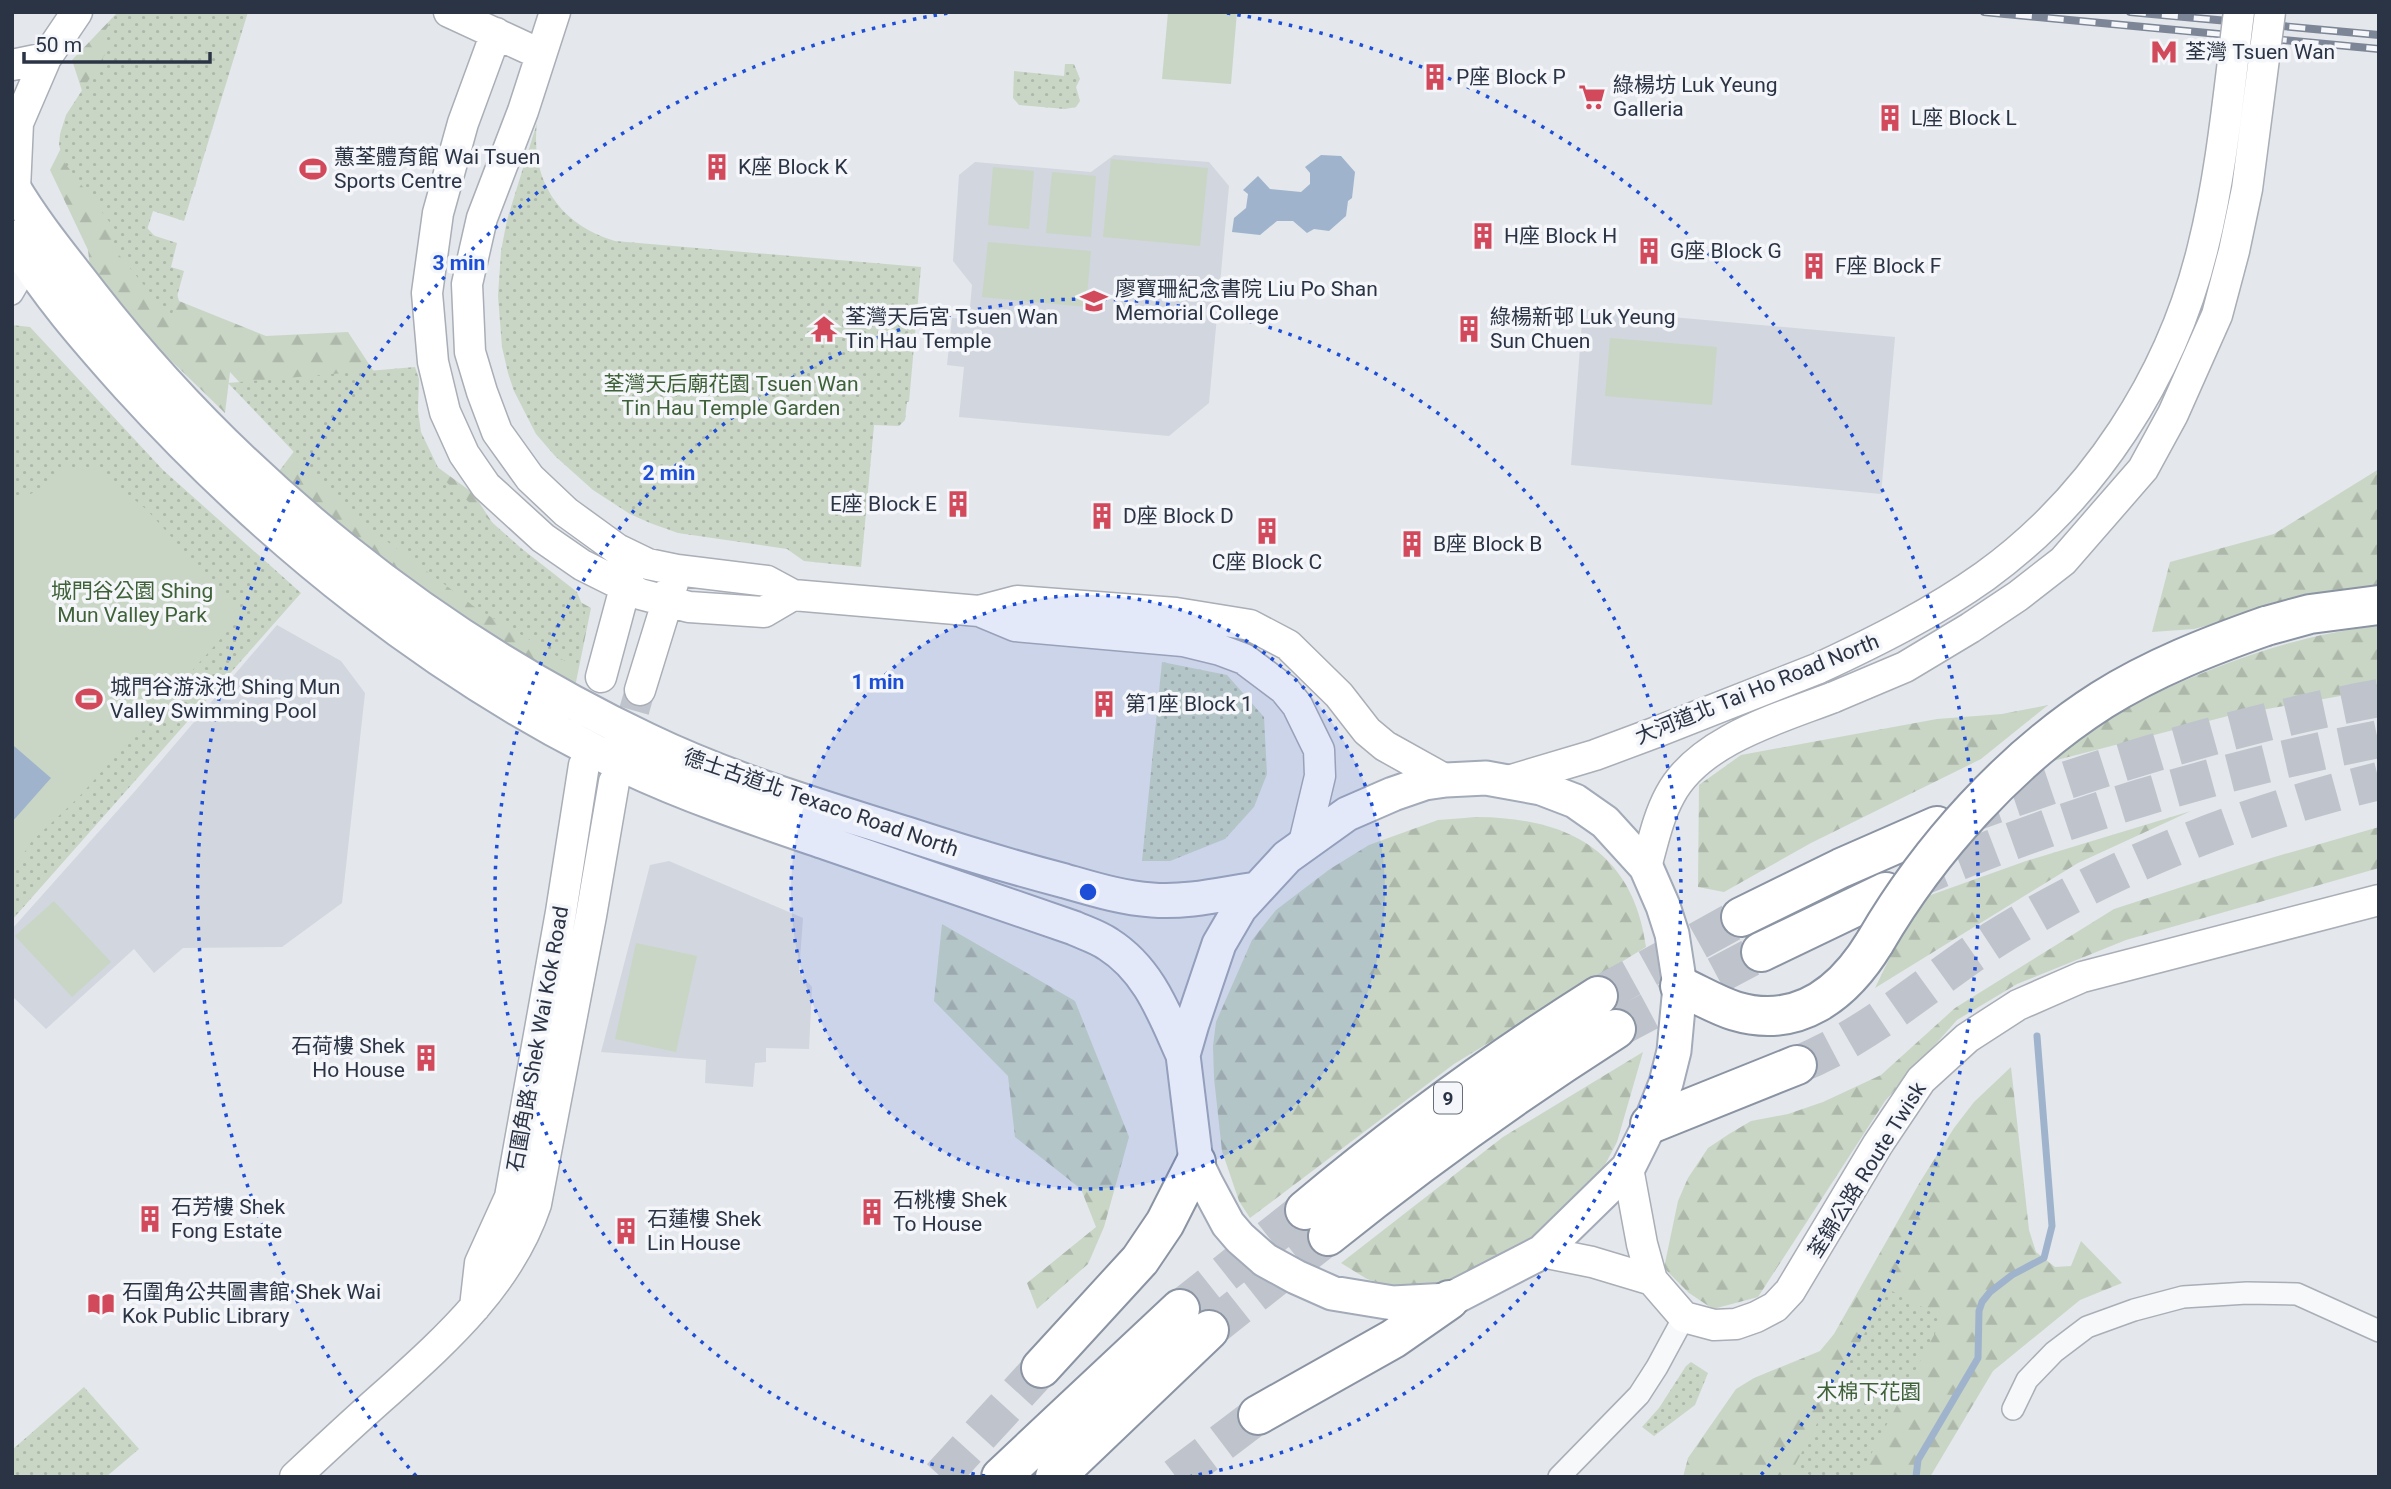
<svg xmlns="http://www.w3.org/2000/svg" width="2391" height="1489" font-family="Roboto,'Noto Sans TC',sans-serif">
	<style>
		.built { fill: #d2d6de }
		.forest { fill: url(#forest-firs) }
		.park { fill: url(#park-dots) }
		.pitch { fill: #c9d6c5 }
		.water { fill: #9fb4cc }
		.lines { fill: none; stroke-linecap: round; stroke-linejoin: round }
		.stream { stroke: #9fb4cc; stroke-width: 7 }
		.secondary-tunnel { stroke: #bfc3cb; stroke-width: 30; stroke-dasharray: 30 15; stroke-linecap: butt }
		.highway-tunnel { stroke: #bfc3cb; stroke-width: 38; stroke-dasharray: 38 19; stroke-linecap: butt }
		.street-casing { stroke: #a9aeb7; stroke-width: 24 }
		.secondary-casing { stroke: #a9aeb7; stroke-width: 33 }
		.primary-casing { stroke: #a3abb8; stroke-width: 37 }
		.highway-casing { stroke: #8b94a3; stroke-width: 42 }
		.street { stroke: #f7f8fa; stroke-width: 21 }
		.secondary { stroke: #fff; stroke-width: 30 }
		.primary { stroke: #fff; stroke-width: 33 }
		.highway { stroke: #fff; stroke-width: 38 }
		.rail-casing { stroke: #7d8696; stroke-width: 8 }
		.rail { stroke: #f4f6f9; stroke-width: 5; stroke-dasharray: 16; stroke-linecap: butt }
		.secondary-bridge-casing { stroke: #a9aeb7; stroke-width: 33; stroke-linecap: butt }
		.highway-bridge-casing { stroke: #8b94a3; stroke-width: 42; stroke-linecap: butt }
		.secondary-bridge { stroke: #fff; stroke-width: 30 }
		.highway-bridge { stroke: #fff; stroke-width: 38 }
		.ring { fill: none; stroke: #1d4ed8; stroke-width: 3.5; stroke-dasharray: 3.5 7 }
		.labels { text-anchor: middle; stroke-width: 7; stroke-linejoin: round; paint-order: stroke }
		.shield { fill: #f4f6f9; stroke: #676e7b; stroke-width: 2 }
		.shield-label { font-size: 19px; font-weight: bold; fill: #2b3445 }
		.poi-label { font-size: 21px; fill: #2b3445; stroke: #f4f6f9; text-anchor: start }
		.park-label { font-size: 21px; fill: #3f6138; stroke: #f4f6f9 }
		.street-label { font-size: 21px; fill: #2b3445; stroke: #f4f6f9 }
		.centre { fill: #1d4ed8; stroke: #f4f6f9; stroke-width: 3.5 }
		.ring-label { font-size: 21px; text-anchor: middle; font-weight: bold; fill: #1d4ed8; stroke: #f4f6f9; stroke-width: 7; stroke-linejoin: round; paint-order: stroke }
	</style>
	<defs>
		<pattern id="forest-firs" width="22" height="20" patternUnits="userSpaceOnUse" patternTransform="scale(1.75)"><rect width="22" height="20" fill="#c9d6c5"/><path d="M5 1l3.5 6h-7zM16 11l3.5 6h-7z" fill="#adb8ab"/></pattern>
		<pattern id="park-dots" width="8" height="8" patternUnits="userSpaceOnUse" patternTransform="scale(1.75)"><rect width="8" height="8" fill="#c9d6c5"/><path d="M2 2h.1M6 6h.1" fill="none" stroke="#adb8ab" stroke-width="1.8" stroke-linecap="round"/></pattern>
	</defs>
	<rect width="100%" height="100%" fill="#e4e7ec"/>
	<path class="built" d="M 1114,155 L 1209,162 L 1229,186 L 1209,403 L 1169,436 L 959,417 L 964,367 L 947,365 L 952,318 L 969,319 L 972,285 L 953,261 L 959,175 L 975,162 L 1091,172 Z
		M 1583,309 L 1895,337 L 1881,494 L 1571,465 Z
		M 277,625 L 341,661 L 365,693 L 342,903 L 282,947 L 183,948 L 154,973 L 134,949 L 46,1029 L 12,996 L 12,929 L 136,790 Z
		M 669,861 L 803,918 L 799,972 L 812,987 L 809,1049 L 766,1048 L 766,1062 L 755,1063 L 753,1087 L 705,1083 L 706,1060 L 601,1052 L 650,865 Z"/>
	<path class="forest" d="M 115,15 L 232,31 L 195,187 L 168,177 L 120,199 L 164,246 L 179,301 L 266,336 L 348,332 L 384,387 L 407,445 L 473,493 L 523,570 L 591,608 L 574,692 L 390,570 L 277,474 L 298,446 L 230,372 L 225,413 L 152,342 L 91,275 L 88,250 L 50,170 L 85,100 L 72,60 Z
		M 2379,469 L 2379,589 L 2317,597 L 2194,629 L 2152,632 L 2170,562 L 2274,534 Z
		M 2379,626 L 2379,689 L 2228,716 L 2049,762 C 2076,741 2103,720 2133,703 C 2145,696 2159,691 2172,686 C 2237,657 2308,633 2379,626 Z
		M 2048,705 L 1981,759 L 1811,843 L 1724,892 L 1698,887 L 1699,785 L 1741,755 L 1937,719 L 2002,714 Z
		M 2191,811 L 2078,863 L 1875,988 L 1893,951 L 1928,896 L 2026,861 Z
		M 1478,817 C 1569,818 1633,852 1646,947 L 1454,1064 L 1250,1218 L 1239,1201 L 1222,1151 L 1214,1078 L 1213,1046 L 1216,1022 L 1252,940 L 1276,910 L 1330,869 L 1369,845 L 1438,820 Z
		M 2379,827 L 2379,868 L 2126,940 L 2017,984 L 1957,1020 L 1885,1101 L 1758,1297 L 1713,1309 L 1689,1293 L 1664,1268 L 1678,1201 L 1688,1178 L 1708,1148 L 1729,1134 L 1751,1121 L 1788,1114 L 1823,1102 L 1881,1075 L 1955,1008 L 2114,909 L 2271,858 Z
		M 942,924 L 1075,1001 L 1129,1137 L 1104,1227 L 1088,1264 L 1037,1309 L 1027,1283 L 1096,1227 L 1081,1189 L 1015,1137 L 1008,1076 L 934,1001 Z
		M 1643,1052 L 1617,1142 L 1599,1176 L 1526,1245 L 1472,1275 L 1429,1288 L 1392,1287 L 1367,1279 L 1341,1263 L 1503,1137 Z
		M 2011,1067 L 2029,1230 L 2036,1252 L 2055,1267 L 2071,1266 L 2081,1241 L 2122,1283 L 2080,1300 L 1993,1371 L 1930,1477 L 1683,1477 L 1688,1458 L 1736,1389 L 1754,1378 L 1820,1351 L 1834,1334 L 1920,1182 L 1954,1128 L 1974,1102 Z"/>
	<path class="park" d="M 117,12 L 248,12 L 184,221 L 153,211 L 146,233 L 177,243 L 171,267 L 184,271 L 171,318 L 110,244 L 120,236 L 64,162 L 59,145 L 60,134 L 66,115 L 110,47 L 100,39 Z
		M 1065,64 L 1074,64 L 1080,79 L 1076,87 L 1080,101 L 1076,107 L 1065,109 L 1019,105 L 1013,98 L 1014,71 L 1064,76 Z
		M 537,123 C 530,181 560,225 615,241 L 921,267 L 909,402 L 907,402 L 905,420 L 899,426 L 874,425 L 861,567 L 804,561 L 787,549 L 678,533 L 650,523 L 630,514 L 593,490 L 555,456 L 536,434 L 514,391 L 508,373 L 502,347 L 498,296 L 501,251 L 507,220 Z
		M 12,325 L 30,327 L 163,470 L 301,593 L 12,920 Z
		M 415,367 L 419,379 L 418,410 L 421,432 L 444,480 L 521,548 L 577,592 L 585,612 L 585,632 L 578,665 L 575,667 L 476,608 L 361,522 L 228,383 Z
		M 1162,662 L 1227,675 L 1264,717 L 1267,774 L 1254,807 L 1225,839 L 1170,861 L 1142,861 Z
		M 1888,1289 L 1943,1318 L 1859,1477 L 1814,1477 L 1794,1467 Z
		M 1691,1362 L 1708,1373 L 1695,1405 L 1654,1436 L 1642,1427 L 1659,1408 L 1686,1366 Z
		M 84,1387 L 139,1449 L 106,1477 L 12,1477 L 12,1450 Z"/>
	<path class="pitch" d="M 1168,12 L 1237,12 L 1231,84 L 1162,79 Z
		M 1111,159 L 1208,168 L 1200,246 L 1103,237 Z
		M 993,167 L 1034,171 L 1029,229 L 988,225 Z
		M 1052,172 L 1096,176 L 1091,237 L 1046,233 Z
		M 988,242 L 1091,251 L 1086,307 L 982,297 Z
		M 1610,338 L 1717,347 L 1712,405 L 1605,396 Z
		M 65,463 L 76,470 L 97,469 L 147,510 L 242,615 L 78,798 L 32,841 L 14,868 L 15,901 L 12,911 L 12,501 L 38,491 Z
		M 54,901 L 111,962 L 72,997 L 15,936 Z
		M 636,943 L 697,956 L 676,1052 L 615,1039 Z"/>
	<path class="water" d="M 1321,155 L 1341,156 L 1355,172 L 1352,198 L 1348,201 L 1346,216 L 1329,231 L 1314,229 L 1307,233 L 1293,221 L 1277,221 L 1260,235 L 1232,232 L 1234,218 L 1246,208 L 1248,194 L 1243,190 L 1258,176 L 1270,189 L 1301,192 L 1310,184 L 1310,173 L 1305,167 Z
		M 14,746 L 51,778 L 12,822 L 12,748 Z"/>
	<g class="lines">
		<path class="stream" d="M 1916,1477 L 1918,1460 L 1978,1358 L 1979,1311 L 1982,1302 L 1990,1292 L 2012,1275 L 2044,1258 L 2052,1226 L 2037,1036"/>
		<path class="secondary-tunnel" d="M 622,754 L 640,690"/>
		<path class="highway-tunnel" d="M 1960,817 C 2097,768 2236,724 2379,698
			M 1906,883 C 2059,818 2216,771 2379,739
			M 1598,996 L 1741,917
			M 1616,1029 L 1761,952
			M 1797,1065 C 1871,1035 1927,983 1993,940 C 2111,866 2244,814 2379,781
			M 1180,1309 L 1305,1210
			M 1209,1330 L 1328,1236
			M 941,1477 L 1041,1368
			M 1176,1477 L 1258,1415"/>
		<defs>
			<path id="street" d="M 12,294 L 22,277 L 27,262
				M 2013,1409 L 2027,1380 L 2054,1352 L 2087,1327 L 2134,1310 L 2183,1297 L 2247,1293 L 2297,1294 L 2379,1331
				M 1559,1477 L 1639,1395 L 1657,1367 L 1684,1317"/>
			<path id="secondary" d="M 449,12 L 540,54
				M 555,12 L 523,111 L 482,218 L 467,284 L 470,352 L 482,392 L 497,432 L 530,478 L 566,512 L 617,549 L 648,564 L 677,570 L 767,581 L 793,595 L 979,611 L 1015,626 L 1183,641 L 1220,650 L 1244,659 L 1284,689 L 1297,705 L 1319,750 L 1320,776 L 1304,843
				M 496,33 L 463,123 L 438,213 L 427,293 L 433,362 L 445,412 L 464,454 L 486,486 L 543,538 L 582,565 L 640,594 L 689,607 L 764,612 L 793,595
				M 12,65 L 46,58
				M 15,189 L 18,123 L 46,58 L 77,12
				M 979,611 L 1017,601 L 1176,613 L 1250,625 L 1288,645 L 1339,695 L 1367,731 L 1385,746 L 1446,780
				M 601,677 L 630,569
				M 640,690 L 673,583
				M 1508,781 L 1595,755 L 1654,733 L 1819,668
				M 1646,867 C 1653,842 1658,817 1670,795 C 1699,740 1780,718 1834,697
				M 1628,1168 L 1642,1244 L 1652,1280 L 1684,1317 L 1714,1325 L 1736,1324 L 1756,1317 L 1775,1307 L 1790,1291 L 1878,1144 L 1921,1080 L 1967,1038 L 2018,1005 L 2082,977 L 2379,900
				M 1542,1252 L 1592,1262 L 1652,1280
				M 475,1307 L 480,1263 L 510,1197 L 561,912 L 584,765
				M 295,1477 C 326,1448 357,1419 389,1391 C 449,1337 510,1282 536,1204 L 591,916 L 614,782"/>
			<path id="primary" d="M 12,185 C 34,223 64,259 91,294 C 237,481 432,638 647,740 C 730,780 819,806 907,834 C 959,851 1011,867 1065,881 C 1093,889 1122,898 1152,900 C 1186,903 1223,894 1256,889
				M 12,237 C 44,291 86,339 128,386 C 267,539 439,678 627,767 C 691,797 760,820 827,843 C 909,871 992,900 1074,928 C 1085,933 1098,937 1108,944 C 1149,970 1164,1013 1183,1055
				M 1486,778 L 1541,788 L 1575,801 L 1605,822 L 1646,867 L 1663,906 L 1672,934 L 1680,986 L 1674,1051 L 1666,1083 L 1650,1124 L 1628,1168 L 1542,1252 L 1449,1300 L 1393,1303 L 1332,1293 L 1296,1277 L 1265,1260 L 1240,1238 L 1228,1224 L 1206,1183 L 1196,1162 L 1183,1055 L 1192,1024 L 1219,944 L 1240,908 L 1287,857 L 1347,814 L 1393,794 L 1425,783 L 1446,780 Z"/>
			<path id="highway" d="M 2266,626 L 2310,614 L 2379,605
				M 1741,917 L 1841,868 L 1937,826
				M 1761,952 L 1886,892
				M 1680,986 C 1698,994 1716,1005 1735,1011 C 1798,1030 1844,993 1875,942
				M 1650,1124 L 1797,1065
				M 1305,1210 C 1398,1132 1495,1061 1598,996
				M 1328,1236 C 1421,1161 1516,1093 1616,1029
				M 1041,1368 L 1140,1260 L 1165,1223 L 1196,1162
				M 1258,1415 L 1393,1339 L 1449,1300
				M 1001,1477 L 1180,1309
				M 1055,1477 L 1209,1330"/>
		</defs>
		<use href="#street" class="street-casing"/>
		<use href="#secondary" class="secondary-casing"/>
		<use href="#primary" class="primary-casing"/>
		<use href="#highway" class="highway-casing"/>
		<use href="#street" class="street"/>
		<use href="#secondary" class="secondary"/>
		<use href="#primary" class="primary"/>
		<use href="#highway" class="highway"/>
		<defs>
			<path id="rail" d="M 1984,12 L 2379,49
				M 2130,12 L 2379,35"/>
		</defs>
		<use href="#rail" class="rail-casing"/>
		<use href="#rail" class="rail"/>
		<defs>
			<path id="secondary-bridge" d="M 1819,668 C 1877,641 1933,613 1985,576 C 2093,498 2172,376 2203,247 C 2222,171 2229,90 2239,12
				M 1834,697 L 1905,667 L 1970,628 L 2018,596 L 2063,561 L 2143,469 L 2173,414 L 2217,315 L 2234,251 L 2247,189 L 2270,12"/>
			<path id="highway-bridge" d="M 1875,942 C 1929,849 2011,758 2102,700 C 2153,668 2209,646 2266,626"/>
		</defs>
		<use href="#secondary-bridge" class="secondary-bridge-casing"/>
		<use href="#highway-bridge" class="highway-bridge-casing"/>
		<use href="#secondary-bridge" class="secondary-bridge"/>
		<use href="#highway-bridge" class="highway-bridge"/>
	</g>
	<circle cx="1088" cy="892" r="297" fill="#1d4ed8" fill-opacity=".12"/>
	<g class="ring">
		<circle cx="1088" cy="892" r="297"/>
		<path d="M985 1476A593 593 0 1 1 1191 1476"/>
		<path d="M416 1476A890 890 0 0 1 949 13M1227 13A890 890 0 0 1 1760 1476"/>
	</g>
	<defs>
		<symbol id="metro-bare" viewBox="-9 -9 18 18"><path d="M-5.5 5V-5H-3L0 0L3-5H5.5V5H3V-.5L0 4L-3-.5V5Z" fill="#d1495b" stroke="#f4f6f9" stroke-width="2.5" paint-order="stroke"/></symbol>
		<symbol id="building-bare" viewBox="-9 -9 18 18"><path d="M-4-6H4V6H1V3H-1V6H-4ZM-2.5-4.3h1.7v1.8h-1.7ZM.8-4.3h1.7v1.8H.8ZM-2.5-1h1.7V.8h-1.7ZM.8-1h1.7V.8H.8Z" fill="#d1495b" stroke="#f4f6f9" stroke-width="2.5" paint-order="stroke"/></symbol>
		<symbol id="supermarket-bare" viewBox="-9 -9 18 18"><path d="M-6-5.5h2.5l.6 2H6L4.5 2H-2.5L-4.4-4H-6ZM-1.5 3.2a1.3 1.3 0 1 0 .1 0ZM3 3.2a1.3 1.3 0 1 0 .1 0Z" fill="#d1495b" stroke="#f4f6f9" stroke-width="2.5" paint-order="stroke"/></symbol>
		<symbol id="stadium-bare" viewBox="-9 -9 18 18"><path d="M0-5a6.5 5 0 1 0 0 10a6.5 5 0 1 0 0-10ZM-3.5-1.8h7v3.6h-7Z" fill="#d1495b" stroke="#f4f6f9" stroke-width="2.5" paint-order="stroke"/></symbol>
		<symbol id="school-bare" viewBox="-9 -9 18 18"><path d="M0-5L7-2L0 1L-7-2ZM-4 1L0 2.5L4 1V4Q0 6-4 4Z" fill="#d1495b" stroke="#f4f6f9" stroke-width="2.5" paint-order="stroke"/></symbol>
		<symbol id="temple-bare" viewBox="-9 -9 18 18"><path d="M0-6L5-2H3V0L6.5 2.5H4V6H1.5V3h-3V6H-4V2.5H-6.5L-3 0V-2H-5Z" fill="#d1495b" stroke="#f4f6f9" stroke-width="2.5" paint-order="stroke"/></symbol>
		<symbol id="library-bare" viewBox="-9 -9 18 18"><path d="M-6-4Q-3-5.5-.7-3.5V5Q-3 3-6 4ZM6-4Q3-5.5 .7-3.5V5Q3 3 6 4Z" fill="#d1495b" stroke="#f4f6f9" stroke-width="2.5" paint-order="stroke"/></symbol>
	</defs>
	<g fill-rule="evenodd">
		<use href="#metro-bare" x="2145" y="33" width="38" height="38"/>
		<use href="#building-bare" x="1416" y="58" width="38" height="38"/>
		<use href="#supermarket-bare" x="1573" y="78" width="38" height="38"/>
		<use href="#building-bare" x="1871" y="99" width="38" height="38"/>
		<use href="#building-bare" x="698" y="148" width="38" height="38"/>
		<use href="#stadium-bare" x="294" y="150" width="38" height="38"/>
		<use href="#building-bare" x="1464" y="217" width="38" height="38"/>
		<use href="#building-bare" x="1630" y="232" width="38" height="38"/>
		<use href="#building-bare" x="1795" y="247" width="38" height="38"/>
		<use href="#school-bare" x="1075" y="282" width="38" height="38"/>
		<use href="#temple-bare" x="805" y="310" width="38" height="38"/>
		<use href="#building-bare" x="1450" y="310" width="38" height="38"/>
		<use href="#building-bare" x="939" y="485" width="38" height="38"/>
		<use href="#building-bare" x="1083" y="497" width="38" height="38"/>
		<use href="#building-bare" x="1248" y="512" width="38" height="38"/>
		<use href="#building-bare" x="1393" y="525" width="38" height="38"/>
		<use href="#stadium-bare" x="70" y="680" width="38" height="38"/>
		<use href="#building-bare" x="1085" y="685" width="38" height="38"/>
		<use href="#building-bare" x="407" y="1039" width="38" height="38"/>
		<use href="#building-bare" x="853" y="1193" width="38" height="38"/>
		<use href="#building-bare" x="131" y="1200" width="38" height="38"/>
		<use href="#building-bare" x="607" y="1212" width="38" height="38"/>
		<use href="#library-bare" x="82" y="1285" width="38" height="38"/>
	</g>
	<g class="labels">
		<rect class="shield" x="1434" y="1082.5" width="28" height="31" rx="5"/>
		<g class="shield-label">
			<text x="1448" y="1105">9</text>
		</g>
		<g class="poi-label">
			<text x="2185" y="59">荃灣 Tsuen Wan</text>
			<text x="1456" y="84">P座 Block P</text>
			<text x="1613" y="92">綠楊坊 Luk Yeung<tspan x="1613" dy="24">Galleria</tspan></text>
			<text x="1911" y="125">L座 Block L</text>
			<text x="334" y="164">蕙荃體育館 Wai Tsuen<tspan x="334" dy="24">Sports Centre</tspan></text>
			<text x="738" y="174">K座 Block K</text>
			<text x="1504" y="243">H座 Block H</text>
			<text x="1670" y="258">G座 Block G</text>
			<text x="1835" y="273">F座 Block F</text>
			<text x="1115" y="296">廖寶珊紀念書院 Liu Po Shan<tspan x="1115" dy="24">Memorial College</tspan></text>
			<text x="845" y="324">荃灣天后宮 Tsuen Wan<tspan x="845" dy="24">Tin Hau Temple</tspan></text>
			<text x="1490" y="324">綠楊新邨 Luk Yeung<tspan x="1490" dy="24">Sun Chuen</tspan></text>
			<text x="937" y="511" text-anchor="end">E座 Block E</text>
			<text x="1123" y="523">D座 Block D</text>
			<text x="1433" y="551">B座 Block B</text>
			<text x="1267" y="569" text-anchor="middle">C座 Block C</text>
			<text x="110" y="694">城門谷游泳池 Shing Mun<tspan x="110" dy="24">Valley Swimming Pool</tspan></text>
			<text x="1125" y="711">第1座 Block 1</text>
			<text x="405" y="1053" text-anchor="end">石荷樓 Shek<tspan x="405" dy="24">Ho House</tspan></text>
			<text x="893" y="1207">石桃樓 Shek<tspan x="893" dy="24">To House</tspan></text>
			<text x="171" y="1214">石芳樓 Shek<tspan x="171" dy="24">Fong Estate</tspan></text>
			<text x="647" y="1226">石蓮樓 Shek<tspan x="647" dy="24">Lin House</tspan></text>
			<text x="122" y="1299">石圍角公共圖書館 Shek Wai<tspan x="122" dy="24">Kok Public Library</tspan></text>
		</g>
		<g class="park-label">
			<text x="731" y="391">荃灣天后廟花園 Tsuen Wan<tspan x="731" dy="24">Tin Hau Temple Garden</tspan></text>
			<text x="132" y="598">城門谷公園 Shing<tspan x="132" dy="24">Mun Valley Park</tspan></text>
			<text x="1869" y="1399">木棉下花園</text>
		</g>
		<g class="street-label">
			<text transform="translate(1757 689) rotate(-22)" y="7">大河道北 Tai Ho Road North</text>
			<text transform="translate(821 803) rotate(19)" y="7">德士古道北 Texaco Road North</text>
			<text transform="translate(538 1039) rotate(-80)" y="7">石圍角路 Shek Wai Kok Road</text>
			<text transform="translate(1867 1170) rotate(-58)" y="7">荃錦公路 Route Twisk</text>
		</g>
	</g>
	<circle cx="1088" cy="892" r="10" class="centre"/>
	<g class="ring-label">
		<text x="459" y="270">3 min</text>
		<text x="669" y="480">2 min</text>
		<text x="878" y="689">1 min</text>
	</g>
	<rect width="2391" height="1489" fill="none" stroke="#2b3445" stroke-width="28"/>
	<path d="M24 52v10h186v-10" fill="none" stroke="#2b3445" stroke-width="3.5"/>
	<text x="35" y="52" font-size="21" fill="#2b3445" stroke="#f4f6f9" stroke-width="5" paint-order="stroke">50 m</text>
</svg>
